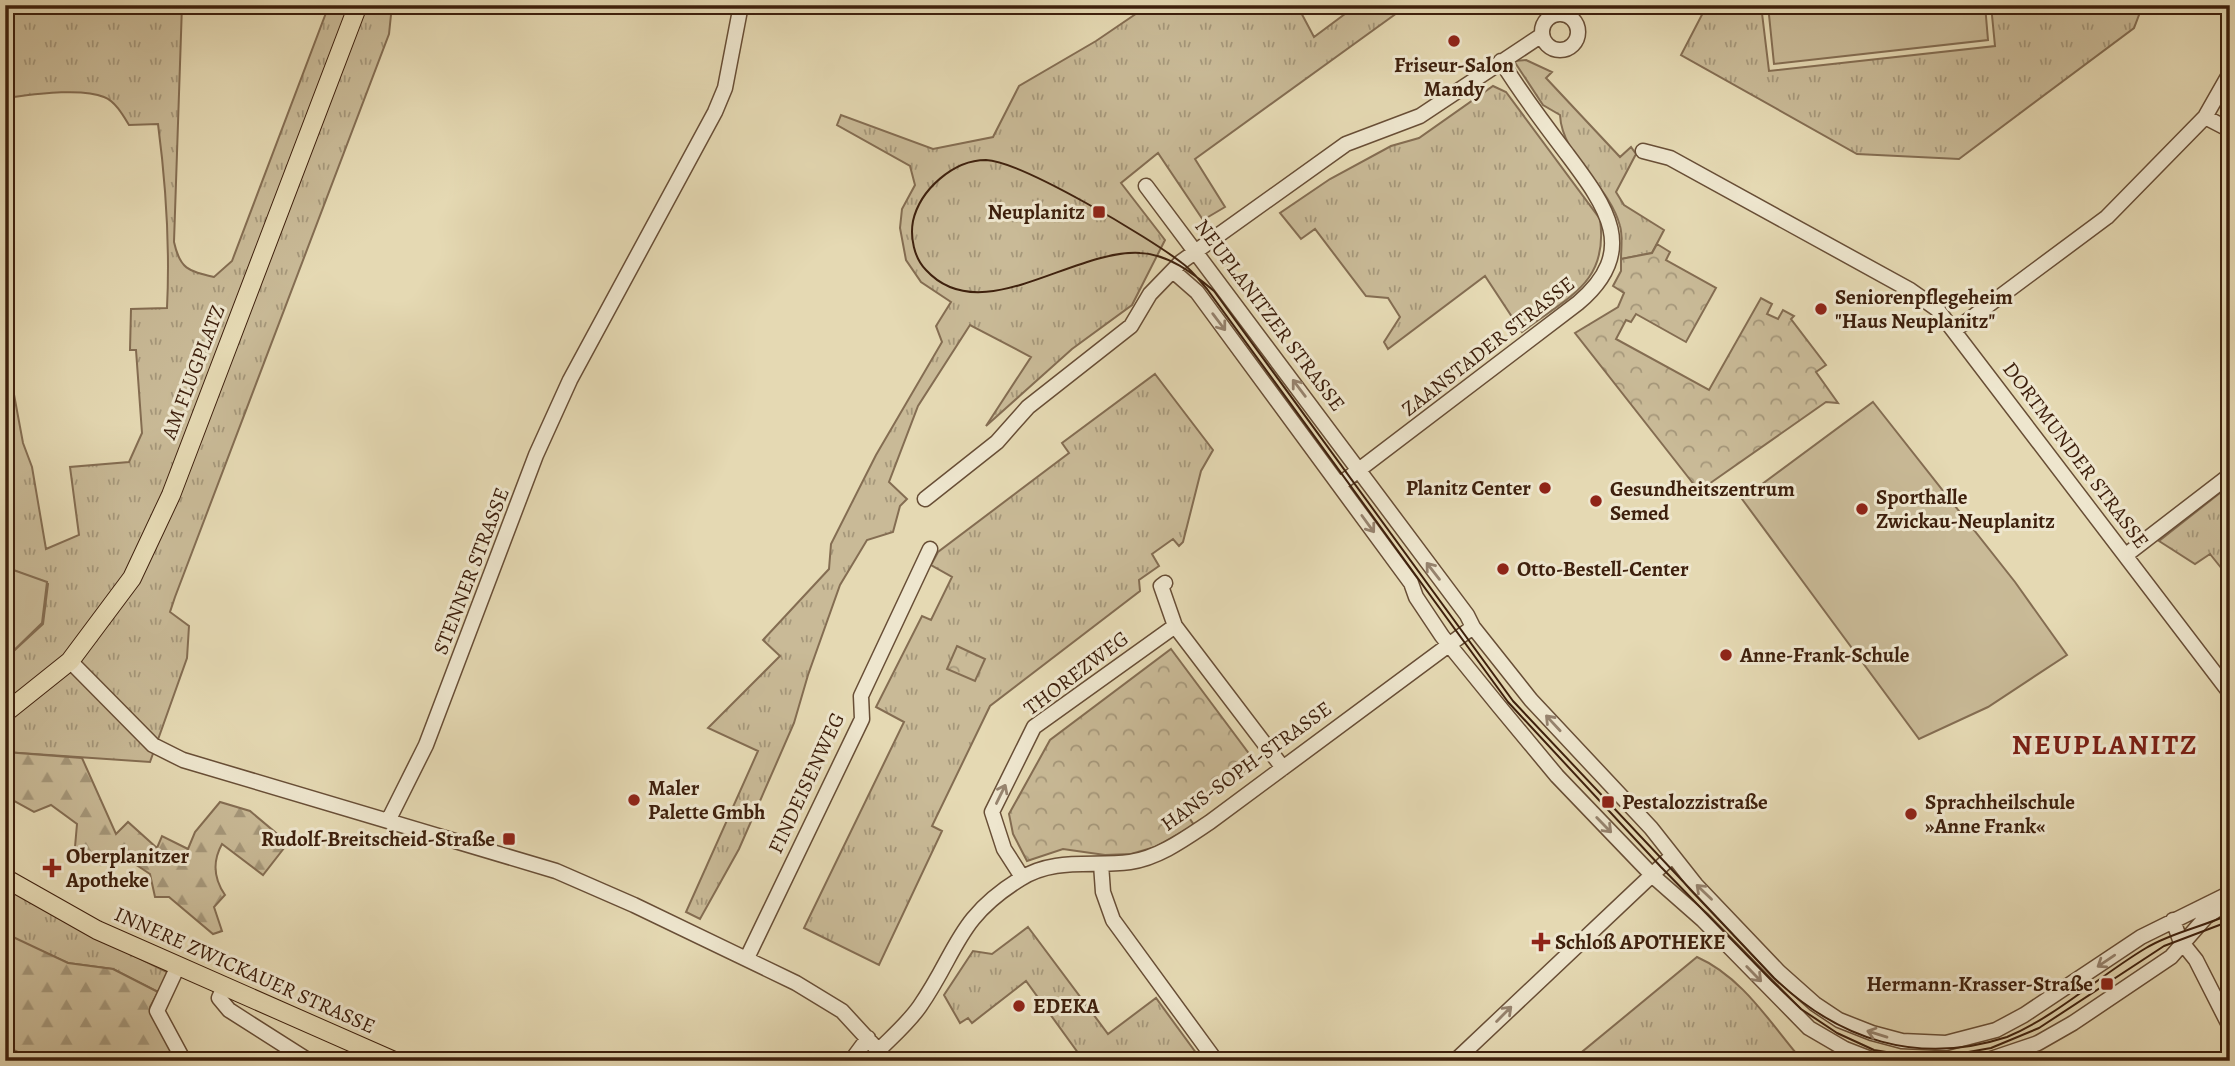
<svg xmlns="http://www.w3.org/2000/svg" width="2235" height="1066" font-family="Alegreya,serif">
	<style>
		.grass { fill: url(#grass-tufts); stroke: #846d52; stroke-width: 2 }
		.forest { fill: url(#forest-firs); stroke: #846d52; stroke-width: 2 }
		.park { fill: url(#park-crowns); stroke: #846d52; stroke-width: 2 }
		.garden { fill: #c9ba97; stroke: #846d52; stroke-width: 2 }
		.lines { fill: none; stroke-linecap: round; stroke-linejoin: round }
		.minor-casing { stroke: #684e36; stroke-width: 17 }
		.major-casing { stroke: #3e200d; stroke-width: 20 }
		.minor { stroke: #eee6ce; stroke-width: 14 }
		.major { stroke: #e5d9b3; stroke-width: 18 }
		.tram { stroke: #3e200d; stroke-width: 2 }
		.oneway { stroke: #96836e }
		.poi-dot { fill: #8f2418; stroke: #eee6ce; stroke-width: 2.5 }
		.labels { text-anchor: middle; stroke-width: 6; stroke-linejoin: round; paint-order: stroke }
		.poi-label { font-size: 21px; font-weight: bold; fill: #3e200d; stroke: #eee6ce; text-anchor: start }
		.street-label { font-size: 21px; fill: #3e200d; stroke: #eee6ce }
		.district-label { font-size: 28px; font-weight: bold; letter-spacing: 2px; fill: #7a1f14; stroke: #eee6ce }
	</style>
	<defs>
		<pattern id="grass-tufts" width="24" height="20" patternUnits="userSpaceOnUse" patternTransform="scale(1.75)"><rect width="24" height="20" fill="#c9ba97"/><path d="M3 7l-1-3M5 7V3M7 7l1-3M15 17l-1-3M17 17v-4M19 17l1-3" fill="none" stroke="#a5977a"/></pattern>
		<pattern id="forest-firs" width="22" height="20" patternUnits="userSpaceOnUse" patternTransform="scale(1.75)"><rect width="22" height="20" fill="#c9ba97"/><path d="M5 1l3.5 6h-7zM16 11l3.5 6h-7z" fill="#a5977a"/></pattern>
		<pattern id="park-crowns" width="20" height="18" patternUnits="userSpaceOnUse" patternTransform="scale(1.75)"><rect width="20" height="18" fill="#c9ba97"/><path d="M2 6a3 3 0 1 1 6 0M12 15a3 3 0 1 1 6 0" fill="none" stroke="#a5977a"/></pattern>
	</defs>
	<rect width="100%" height="100%" fill="#e5d9b3"/>
	<filter id="stains"><feTurbulence type="fractalNoise" baseFrequency=".00286" numOctaves="4"/><feColorMatrix values="0 0 0 0 .2 0 0 0 0 .09 0 0 0 0 .02 0 0 0 .5 -.17"/></filter>
	<radialGradient id="worn" r=".72"><stop offset=".6" stop-color="#630" stop-opacity="0"/><stop offset="1" stop-color="#630" stop-opacity=".3"/></radialGradient>
	<path class="grass" d="M 5,5 L 182,5 L 174,242 C 180,269 188,271 214,277 L 232,261 L 329,5 L 392,5 L 389,34 L 175,597 L 170,612 L 189,626 L 187,658 L 150,762 L 5,752 L 5,659 L 43,624 L 48,584 L 5,567 L 5,346 L 23,443 L 32,467 L 46,549 L 79,535 L 70,467 L 129,462 L 142,433 L 136,350 L 130,350 L 131,309 L 167,308 C 170,247 166,185 158,124 L 129,125 C 123,115 115,101 104,97 C 81,87 30,95 5,98 Z
		M 1149,5 L 1297,5 L 1314,37 L 1357,5 L 1408,5 L 1195,159 L 1225,207 L 1203,220 L 1158,153 L 1121,183 L 1165,240 L 1132,305 L 1072,349 L 986,426 L 1031,357 L 970,325 L 918,406 L 889,482 L 907,499 L 900,506 L 893,532 L 867,540 L 840,585 L 808,675 L 794,723 L 739,849 L 700,919 L 686,912 L 758,751 L 708,728 L 780,656 L 763,640 L 829,569 L 831,544 L 876,455 L 942,342 L 936,326 L 951,302 L 921,282 L 906,260 L 900,228 L 902,209 L 915,185 L 910,166 L 837,125 L 841,115 L 933,149 L 993,137 L 1019,86 L 1096,41 Z
		M 1707,5 L 1761,5 L 1769,71 L 1995,46 L 1991,5 L 2142,7 L 2134,28 L 1959,159 L 1857,154 L 1681,55 Z
		M 1526,60 L 1552,72 L 1546,78 L 1620,157 L 1631,147 L 1636,154 L 1616,192 L 1624,205 L 1664,230 L 1652,253 L 1621,259 C 1621,249 1623,236 1620,226 C 1609,184 1562,157 1560,115 L 1543,105 L 1514,61 Z
		M 1493,86 L 1506,92 L 1600,219 C 1609,284 1567,297 1522,332 L 1485,276 L 1388,349 L 1384,342 L 1400,317 L 1388,298 L 1366,296 L 1315,229 L 1301,239 L 1280,213 L 1330,179 L 1391,146 L 1419,138 Z
		M 1155,374 L 1213,450 L 1201,471 L 1183,542 L 1179,546 L 1173,539 L 1152,554 L 1159,566 L 1139,580 L 1140,591 L 990,706 L 932,826 L 942,831 L 879,965 L 804,928 L 904,722 L 876,707 L 922,616 L 931,620 L 952,577 L 931,565 L 938,552 L 1069,453 L 1062,443 Z
		M 2230,485 L 2230,579 L 2210,554 L 2195,564 L 2159,541 Z
		M 5,886 L 74,926 L 169,973 L 158,992 L 113,969 L 68,963 L 13,938 L 5,939 Z
		M 1028,927 L 1108,1034 L 1156,998 L 1202,1061 L 1084,1061 L 1026,981 L 972,1023 L 968,1018 L 960,1023 L 944,995 L 973,951 L 992,954 Z
		M 1697,957 C 1740,976 1767,1018 1796,1053 L 1788,1061 L 1581,1061 L 1577,1056 Z"/>
	<path class="forest" d="M 5,752 L 82,758 L 116,834 L 128,822 L 157,848 L 162,836 L 188,849 L 195,832 L 220,802 L 250,811 L 288,843 L 263,875 L 222,844 C 212,862 214,879 225,895 L 214,907 L 222,931 L 213,934 L 169,897 L 155,897 L 150,874 L 121,855 L 101,865 L 75,847 L 77,824 L 51,805 L 34,812 L 5,796 Z
		M 13,937 L 68,963 L 113,969 L 158,992 L 150,1007 L 181,1061 L 37,1061 L 5,1046 L 5,939 Z"/>
	<path class="park" d="M 1657,244 L 1670,252 L 1666,260 L 1716,288 L 1686,342 L 1636,314 L 1631,322 L 1626,320 L 1616,339 L 1709,390 L 1761,298 L 1772,304 L 1767,314 L 1778,319 L 1783,310 L 1794,316 L 1791,319 L 1826,365 L 1816,372 L 1838,403 L 1826,402 L 1699,491 L 1575,333 L 1618,307 L 1624,293 L 1613,286 L 1621,271 L 1621,259 L 1652,253 Z
		M 957,646 L 985,659 L 975,681 L 947,669 Z
		M 1171,649 L 1256,763 L 1186,813 L 1194,825 L 1155,847 L 1131,854 L 1105,855 L 1063,849 L 1027,861 L 1013,834 L 1009,814 L 1050,740 Z"/>
	<path class="garden" d="M 1768,5 L 1985,5 L 1988,40 L 1774,64 Z
		M 1873,402 L 2015,582 L 2067,655 L 1988,707 L 1919,739 L 1742,499 Z
		M 5,567 L 47,582 L 42,623 L 5,659 Z"/>
	<g class="lines">
		<defs>
			<path id="minor" d="M1542 32a18 18 0 1 1 36 0a18 18 0 1 1-36 0Z
				M 2205,117 L 2230,130
				M 1643,151 L 1670,158 L 1910,290 L 1937,309 L 2230,693
				M 1146,186 L 1467,615 L 1473,627 L 1531,700 L 1651,828 L 1696,885 L 1779,972 L 1815,1004 L 1839,1020 L 1872,1033 L 1902,1041 L 1946,1043 L 1996,1030 L 2024,1015 L 2141,937 L 2230,893
				M 1173,271 L 1197,292 L 1411,583 L 1416,597 L 1442,636 L 1498,705 L 1557,776 L 1653,876 L 1703,920 L 1809,1028 L 1845,1049 L 1876,1061
				M 1955,330 L 2107,217 L 2205,117 L 2230,73
				M 1339,485 L 1578,303 C 1640,251 1606,206 1567,154 C 1544,124 1521,93 1501,61
				M 925,499 L 997,442 L 1028,407 L 1131,326 L 1150,294 L 1181,262 L 1346,144 L 1420,116 L 1542,35
				M 2126,555 L 2230,475
				M 1165,583 L 1161,586 L 1175,626 L 1283,768
				M 70,661 L 153,745 L 183,760 L 556,871 L 634,905 L 796,983 L 842,1011 L 888,1061
				M 388,821 L 426,745 L 536,455 L 570,380 L 715,112 L 725,88 L 741,5
				M 1101,864 L 1103,892 L 1113,920 L 1216,1061
				M 1022,877 L 1004,849 L 992,812 L 1034,727 L 1175,626
				M 2173,920 L 2180,940 L 2196,960 L 2230,1027
				M 747,958 L 862,719 L 861,696 L 930,549
				M 178,966 L 157,1011 L 184,1061
				M 224,987 L 219,998 L 229,1010 L 309,1061
				M 880,1049 C 894,1035 909,1022 920,1006 C 958,951 956,919 1020,879 C 1054,857 1093,867 1130,862 C 1159,858 1186,838 1210,822 L 1473,627
				M 851,1061 L 868,1038
				M 1455,1061 L 1671,857
				M 1985,1061 L 2038,1043 L 2073,1023 L 2171,957 L 2206,917 L 2230,901"/>
			<path id="major" d="M 5,713 L 70,661 L 132,578 L 171,495 L 358,5
				M 5,878 L 97,930 L 394,1061"/>
		</defs>
		<use href="#minor" class="minor-casing"/>
		<use href="#major" class="major-casing"/>
		<use href="#minor" class="minor"/>
		<use href="#major" class="major"/>
		<path class="tram" d="M 2230,914 C 2203,927 2172,932 2146,948 C 2099,976 2057,1016 2007,1037 C 1918,1066 1839,1040 1774,978 L 1513,701 L 1214,291 C 1193,273 1168,254 1140,253 C 1072,249 981,330 926,270 C 914,258 910,237 913,221 C 920,190 953,160 986,160 C 1021,161 1150,238 1182,263 C 1192,270 1199,280 1207,289 L 1508,702 L 1661,867 L 1772,981 L 1801,1009 L 1837,1033 L 1874,1050 L 1905,1055 L 1957,1054 L 1991,1048 L 2039,1028 L 2164,946 L 2230,921"/>
	</g>
	<defs><path id="oneway-shaft" d="M-6 0H5M1.5-3L5.5 0L1.5 3" fill="none" stroke-width="1.6" stroke-linecap="round" stroke-linejoin="round" transform="scale(1.75)"/></defs>
	<g class="oneway">
		<use href="#oneway-shaft" transform="translate(1219 322) rotate(53)"/>
		<use href="#oneway-shaft" transform="translate(1299 388) rotate(-127)"/>
		<use href="#oneway-shaft" transform="translate(1368 524) rotate(54)"/>
		<use href="#oneway-shaft" transform="translate(1433 571) rotate(-128)"/>
		<use href="#oneway-shaft" transform="translate(1553 723) rotate(-133)"/>
		<use href="#oneway-shaft" transform="translate(1001 794) rotate(-64)"/>
		<use href="#oneway-shaft" transform="translate(1604 825) rotate(46)"/>
		<use href="#oneway-shaft" transform="translate(1704 892) rotate(-136)"/>
		<use href="#oneway-shaft" transform="translate(2106 961) rotate(146)"/>
		<use href="#oneway-shaft" transform="translate(1754 974) rotate(46)"/>
		<use href="#oneway-shaft" transform="translate(1504 1014) rotate(-45)"/>
		<use href="#oneway-shaft" transform="translate(1877 1034) rotate(-163)"/>
	</g>
	<g class="poi-dot">
		<circle cx="1454" cy="41" r="7"/>
		<rect x="1092" y="205" width="14" height="14" rx="3.5"/>
		<circle cx="1821" cy="309" r="7"/>
		<circle cx="1545" cy="488" r="7"/>
		<circle cx="1596" cy="501" r="7"/>
		<circle cx="1862" cy="509" r="7"/>
		<circle cx="1503" cy="569" r="7"/>
		<circle cx="1726" cy="655" r="7"/>
		<circle cx="634" cy="800" r="7"/>
		<rect x="1601" y="795" width="14" height="14" rx="3.5"/>
		<circle cx="1911" cy="814" r="7"/>
		<rect x="502" y="832" width="14" height="14" rx="3.5"/>
		<path d="M48.5 857.5h7v7h7v7h-7v7h-7v-7h-7v-7h7z"/>
		<path d="M1537.5 931.5h7v7h7v7h-7v7h-7v-7h-7v-7h7z"/>
		<rect x="2100" y="977" width="14" height="14" rx="3.5"/>
		<circle cx="1019" cy="1006" r="7"/>
	</g>
	<g class="labels">
		<g class="poi-label">
			<text x="1454" y="72" text-anchor="middle">Friseur-Salon<tspan x="1454" dy="24">Mandy</tspan></text>
			<text x="1085" y="219" text-anchor="end">Neuplanitz</text>
			<text x="1835" y="304">Seniorenpflegeheim<tspan x="1835" dy="24">"Haus Neuplanitz"</tspan></text>
			<text x="1531" y="495" text-anchor="end">Planitz Center</text>
			<text x="1610" y="496">Gesundheitszentrum<tspan x="1610" dy="24">Semed</tspan></text>
			<text x="1876" y="504">Sporthalle<tspan x="1876" dy="24">Zwickau-Neuplanitz</tspan></text>
			<text x="1517" y="576">Otto-Bestell-Center</text>
			<text x="1740" y="662">Anne-Frank-Schule</text>
			<text x="648" y="795">Maler<tspan x="648" dy="24">Palette Gmbh</tspan></text>
			<text x="1622" y="809">Pestalozzistraße</text>
			<text x="1925" y="809">Sprachheilschule<tspan x="1925" dy="24">»Anne Frank«</tspan></text>
			<text x="495" y="846" text-anchor="end">Rudolf-Breitscheid-Straße</text>
			<text x="66" y="863">Oberplanitzer<tspan x="66" dy="24">Apotheke</tspan></text>
			<text x="1555" y="949">Schloß APOTHEKE</text>
			<text x="2093" y="991" text-anchor="end">Hermann-Krasser-Straße</text>
			<text x="1033" y="1013">EDEKA</text>
		</g>
		<g class="street-label">
			<text transform="translate(1270 315) rotate(53)" y="7">NEUPLANITZER STRASSE</text>
			<text transform="translate(1488 346) rotate(-38)" y="7">ZAANSTADER STRASSE</text>
			<text transform="translate(193 372) rotate(-69)" y="7">AM FLUGPLATZ</text>
			<text transform="translate(2076 455) rotate(53)" y="7">DORTMUNDER STRASSE</text>
			<text transform="translate(471 571) rotate(-69)" y="7">STENNER STRASSE</text>
			<text transform="translate(1076 673) rotate(-37)" y="7">THOREZWEG</text>
			<text transform="translate(1246 766) rotate(-36)" y="7">HANS-SOPH-STRASSE</text>
			<text transform="translate(806 783) rotate(-65)" y="7">FINDEISENWEG</text>
			<text transform="translate(245 970) rotate(24)" y="7">INNERE ZWICKAUER STRASSE</text>
		</g>
		<g class="district-label">
			<text x="2105" y="754">NEUPLANITZ</text>
		</g>
	</g>
	<rect width="2235" height="1066" fill="none" stroke="#e5d9b3" stroke-width="28"/>
	<rect x="7" y="7" width="2221" height="1052" fill="none" stroke="#3e200d" stroke-width="3.5"/>
	<rect x="14" y="14" width="2207" height="1038" fill="none" stroke="#3e200d" stroke-width="2"/>
	<rect width="100%" height="100%" filter="url(#stains)"/>
	<rect width="100%" height="100%" fill="url(#worn)"/>
</svg>
